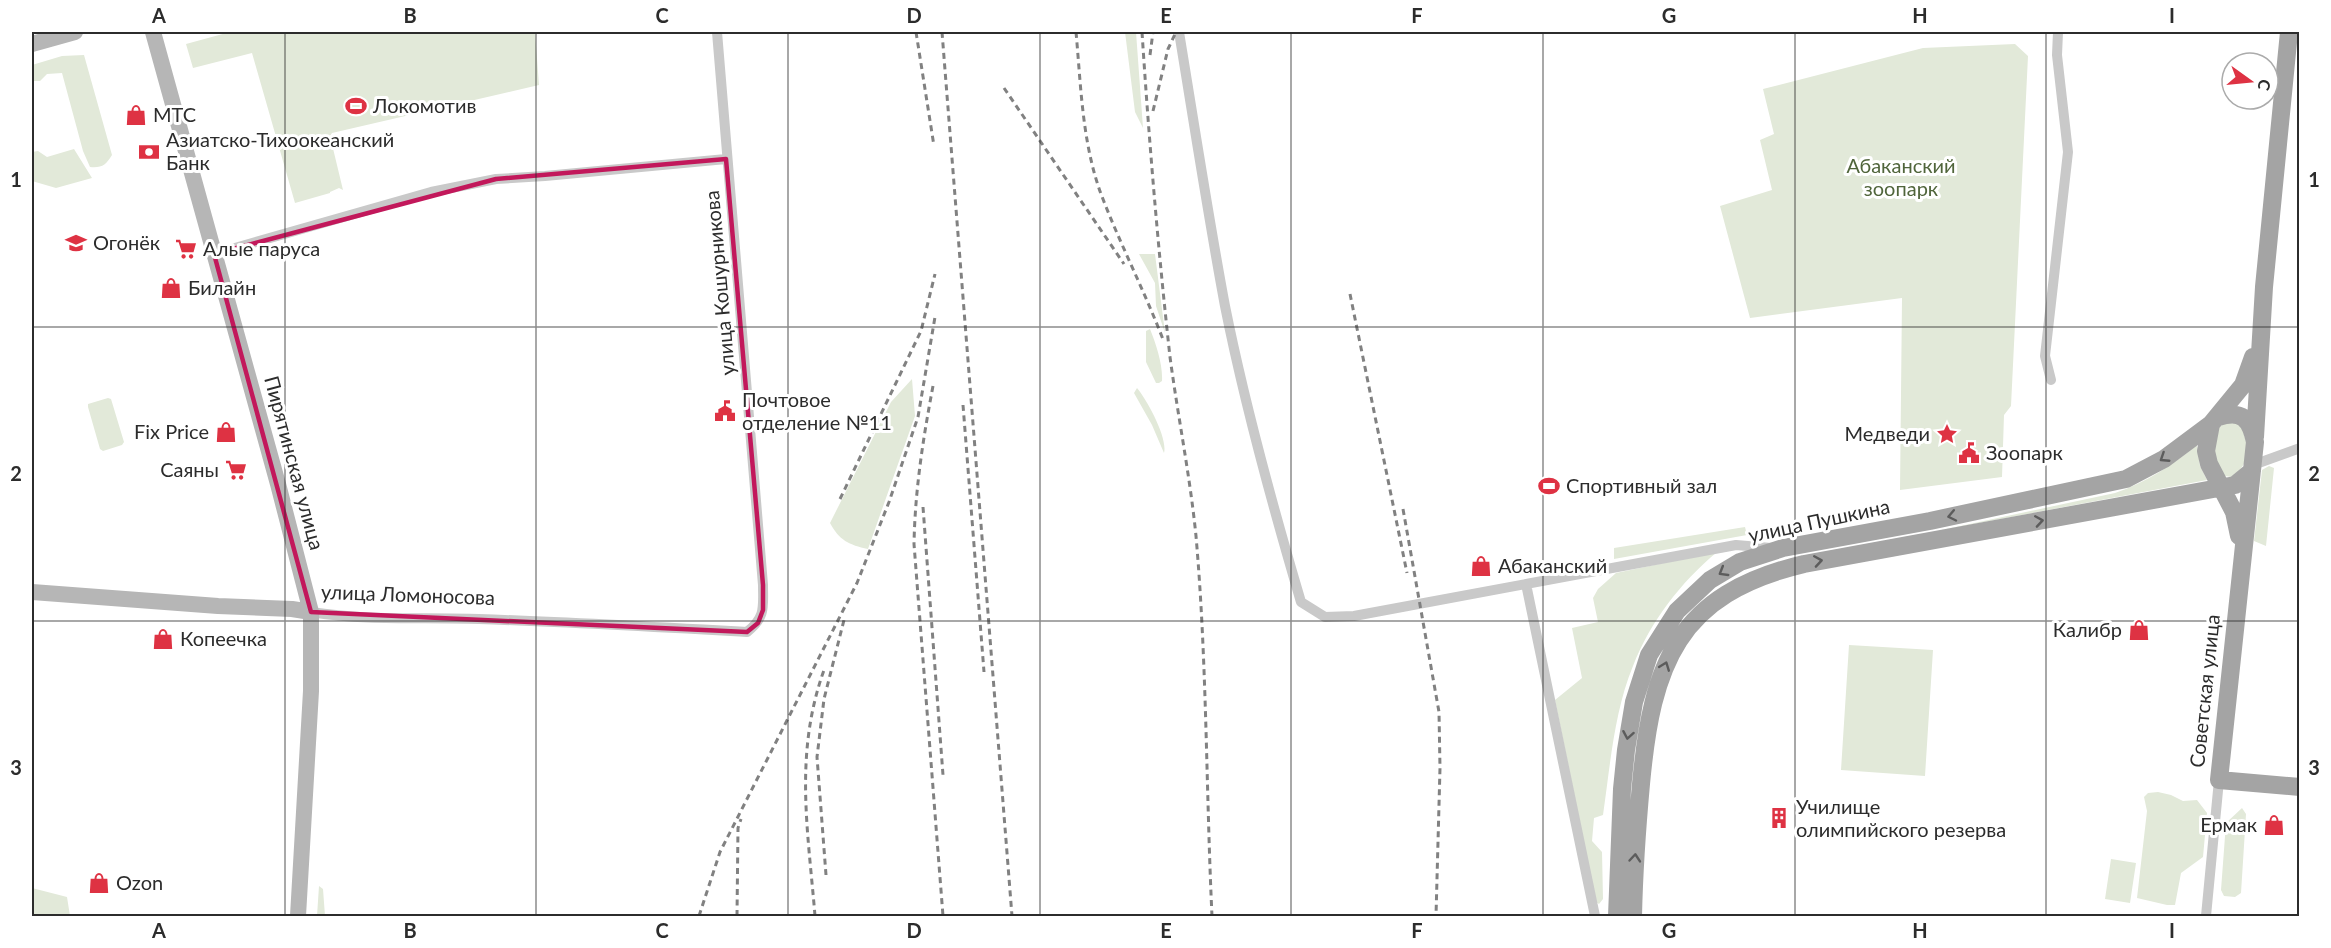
<svg xmlns="http://www.w3.org/2000/svg" width="2331" height="948" font-family="Lato,sans-serif">
	<style>
		.green { fill: #e2e9d9 }
		.lines { fill: none; stroke-linecap: round; stroke-linejoin: round }
		.street { stroke: #c9c9c9; stroke-width: 10 }
		.secondary { stroke: #b6b6b6; stroke-width: 16 }
		.primary { stroke: #a4a4a4; stroke-width: 18 }
		.rail { stroke: #818181; stroke-width: 3; stroke-dasharray: 6 4.5; stroke-linecap: butt }
		.oneway { stroke: #5c5c5c }
		.marked { fill: none; stroke: #c2185b; stroke-width: 4.5; stroke-linejoin: round }
		.grid { fill: none; stroke: #2c2c2c; stroke-width: 1.5; stroke-opacity: 0.55 }
		.labels { text-anchor: middle; stroke-width: 6; stroke-linejoin: round; paint-order: stroke }
		.poi-label { font-size: 20px; fill: #2c2c2c; stroke: #fff; text-anchor: start }
		.park-label { font-size: 20px; fill: #50653b; stroke: #fff }
		.street-label { font-size: 20px; fill: #2c2c2c; stroke: #fff }
		.neatline { fill: none; stroke: #2c2c2c; stroke-width: 2 }
		.grid-label { font-size: 20px; text-anchor: middle; font-weight: bold; fill: #2c2c2c }
	</style>
	<rect width="100%" height="100%" fill="#fff"/>
	<path class="green" d="M 230,32 L 535,32 L 539,85 L 332,133 L 330,136 L 343,190 L 339,188 L 330,192 L 330,193 L 295,203 L 252,53 L 193,68 L 186,44 Z
		M 1125,32 L 1136,32 L 1143,128 L 1135,112 Z
		M 2015,44 L 2028,56 L 2011,406 L 2004,415 L 2002,477 L 1900,490 L 1902,298 L 1750,318 L 1720,206 L 1772,190 L 1760,140 L 1774,134 L 1763,89 L 1923,48 Z
		M 84,55 L 112,155 C 106,165 102,168 90,167 L 83,151 L 62,73 L 47,74 L 40,81 L 32,81 L 32,65 L 62,56 Z
		M 74,149 L 92,178 L 56,188 L 32,181 L 32,152 L 38,151 L 47,157 Z
		M 1139,254 L 1155,254 L 1165,333 L 1156,306 L 1155,283 Z
		M 1150,329 C 1156,344 1163,365 1162,381 L 1159,383 L 1156,383 L 1146,362 L 1146,331 Z
		M 912,379 L 915,416 L 868,549 C 849,545 839,540 830,523 L 891,402 Z
		M 1137,388 C 1147,400 1168,438 1164,453 L 1152,425 L 1134,393 Z
		M 108,398 L 111,399 L 124,442 L 122,445 L 103,451 L 100,449 L 88,407 L 88,404 Z
		M 2231,421 L 2241,426 C 2249,446 2252,464 2231,477 L 2225,476 L 2218,470 C 2215,452 2207,427 2231,421 Z
		M 2197,445 L 2200,466 L 2207,480 L 1937,531 L 2115,493 C 2147,482 2171,466 2197,445 Z
		M 2269,466 L 2274,468 L 2266,546 L 2254,541 L 2262,470 Z
		M 1745,527 L 1747,535 L 1614,559 L 1614,548 Z
		M 1717,552 C 1681,582 1650,622 1633,666 C 1614,712 1610,767 1603,815 L 1594,818 L 1592,841 L 1602,852 L 1603,899 L 1599,904 L 1596,902 L 1555,700 L 1582,678 L 1572,628 L 1598,622 L 1593,598 L 1598,589 L 1616,573 Z
		M 1849,645 L 1933,650 L 1925,776 L 1841,770 Z
		M 2158,792 L 2171,795 L 2183,801 L 2197,800 L 2207,813 L 2203,857 L 2181,873 L 2175,905 L 2167,905 L 2137,898 L 2147,811 L 2144,797 L 2148,793 Z
		M 2242,808 L 2246,814 L 2241,893 L 2235,897 L 2224,896 L 2221,890 L 2226,823 Z
		M 2111,859 L 2136,863 L 2130,903 L 2105,899 Z
		M 319,886 L 323,889 L 325,916 L 317,916 Z
		M 32,888 L 67,897 L 70,916 L 32,916 Z"/>
	<g class="lines">
		<path class="street" d="M 1179,32 C 1194,123 1208,215 1225,306 C 1245,406 1272,504 1301,602 L 1325,617 L 1354,616 L 1736,545 L 1771,548
			M 214,254 L 431,192 L 496,179 L 545,176 L 726,159
			M 2051,380 L 2045,356 L 2068,152 L 2057,55 L 2058,32
			M 2253,465 L 2300,448
			M 1526,584 L 1595,916
			M 311,612 C 367,621 422,617 479,619 C 568,622 657,627 747,632 C 766,617 763,607 763,585 L 717,32
			M 2206,916 L 2219,780"/>
		<path class="secondary" d="M 153,32 L 278,484 L 311,612 L 311,691 L 298,916
			M 32,44 L 75,32
			M 32,592 L 218,606 L 292,609 L 311,612"/>
		<path class="primary" d="M 2218,417 C 2242,410 2250,418 2255,442 L 2219,780 L 2300,787
			M 2255,437 L 2264,287 L 2289,32
			M 2239,536 L 2234,512 L 2209,464 L 2206,451 L 2211,424 L 2243,385 L 2253,357
			M 1617,916 L 1622,789 L 1626,750 L 1634,702 L 1649,655 L 1677,611 L 1710,580 L 1740,562 L 1783,548 L 1930,521 L 2126,479 L 2164,459 L 2211,424
			M 1633,916 C 1634,872 1637,828 1641,784 C 1652,664 1677,594 1804,564 L 2235,485 L 2252,471"/>
		<path class="rail" d="M 916,32 L 934,146
			M 942,32 L 1012,916
			M 1076,32 C 1081,86 1082,142 1101,194 C 1120,244 1145,292 1164,342
			M 1142,32 C 1149,140 1158,248 1170,357 C 1178,417 1190,476 1196,536 C 1207,662 1206,790 1212,916
			M 1150,55 L 1153,32
			M 1004,88 L 1124,264
			M 1153,111 L 1168,49 L 1176,32
			M 1350,294 L 1407,573
			M 933,386 C 923,439 915,490 914,544 L 943,916
			M 963,405 L 984,672
			M 840,499 L 921,331 L 935,274
			M 923,507 L 943,775
			M 1403,509 L 1439,712 L 1440,768 L 1436,916
			M 826,875 L 817,757 L 824,699 L 844,620
			M 699,916 L 720,852 L 857,583 L 889,502 L 918,417 L 935,317
			M 737,916 L 738,828 L 741,819
			M 815,916 C 808,830 794,754 824,670"/>
	</g>
	<defs><path id="oneway-chevron" d="M-2-3.5L2.5 0L-2 3.5" fill="none" stroke-width="1.6" stroke-linecap="round" stroke-linejoin="round" transform="scale(1.5)"/></defs>
	<g class="oneway">
		<use href="#oneway-chevron" transform="translate(2164 458) rotate(147)"/>
		<use href="#oneway-chevron" transform="translate(1952 516) rotate(168)"/>
		<use href="#oneway-chevron" transform="translate(2039 521) rotate(-9)"/>
		<use href="#oneway-chevron" transform="translate(1818 561) rotate(-9)"/>
		<use href="#oneway-chevron" transform="translate(1723 572) rotate(149)"/>
		<use href="#oneway-chevron" transform="translate(1665 666) rotate(-69)"/>
		<use href="#oneway-chevron" transform="translate(1628 735) rotate(100)"/>
		<use href="#oneway-chevron" transform="translate(1635 858) rotate(-85)"/>
	</g>
	<path class="marked" d="M 726,159 L 763,585 L 763,610 L 758,623 L 747,632 L 311,612 L 214,254 L 496,179 Z"/>
	<path class="grid" d="M 285,32 L 285,916M 536,32 L 536,916M 788,32 L 788,916M 1040,32 L 1040,916M 1291,32 L 1291,916M 1543,32 L 1543,916M 1795,32 L 1795,916M 2046,32 L 2046,916M 32,327 L 2300,327M 32,621 L 2300,621"/>
	<defs>
		<symbol id="stadium-bare" viewBox="-9 -9 18 18"><path d="M0-5a6.5 5 0 1 0 0 10a6.5 5 0 1 0 0-10ZM-3.5-1.8h7v3.6h-7Z" fill="#de3243" stroke="#fff" stroke-width="2.5" paint-order="stroke"/></symbol>
		<symbol id="shop-bare" viewBox="-9 -9 18 18"><path d="M-5-2.5h2.3a2.7 3.5 0 0 1 5.4 0H5L5.5 6h-11ZM-1.5-2.5h3a1.5 2.3 0 0 0-3 0Z" fill="#de3243" stroke="#fff" stroke-width="2.5" paint-order="stroke"/></symbol>
		<symbol id="bank-bare" viewBox="-9 -9 18 18"><path d="M-6-4H6V4H-6ZM0-2.3a2.3 2.3 0 1 0 0 4.6a2.3 2.3 0 1 0 0-4.6Z" fill="#de3243" stroke="#fff" stroke-width="2.5" paint-order="stroke"/></symbol>
		<symbol id="school-bare" viewBox="-9 -9 18 18"><path d="M0-5L7-2L0 1L-7-2ZM-4 1L0 2.5L4 1V4Q0 6-4 4Z" fill="#de3243" stroke="#fff" stroke-width="2.5" paint-order="stroke"/></symbol>
		<symbol id="supermarket-bare" viewBox="-9 -9 18 18"><path d="M-6-5.5h2.5l.6 2H6L4.5 2H-2.5L-4.4-4H-6ZM-1.5 3.2a1.3 1.3 0 1 0 .1 0ZM3 3.2a1.3 1.3 0 1 0 .1 0Z" fill="#de3243" stroke="#fff" stroke-width="2.5" paint-order="stroke"/></symbol>
		<symbol id="civic-bare" viewBox="-9 -9 18 18"><path d="M-.6-6.5H3V-4.5H.6V-3L4-1V1h2V6H-6V1h2V-1L-.6-3ZM-1.2 2.5V6h2.4V2.5Z" fill="#de3243" stroke="#fff" stroke-width="2.5" paint-order="stroke"/></symbol>
		<symbol id="sight-bare" viewBox="-9 -9 18 18"><path d="M0-6L1.8-2.2L6-1.7L2.9 1.2L3.7 5.4L0 3.3L-3.7 5.4L-2.9 1.2L-6-1.7L-1.8-2.2Z" fill="#de3243" stroke="#fff" stroke-width="2.5" paint-order="stroke"/></symbol>
		<symbol id="building-bare" viewBox="-9 -9 18 18"><path d="M-4-6H4V6H1V3H-1V6H-4ZM-2.5-4.3h1.7v1.8h-1.7ZM.8-4.3h1.7v1.8H.8ZM-2.5-1h1.7V.8h-1.7ZM.8-1h1.7V.8H.8Z" fill="#de3243" stroke="#fff" stroke-width="2.5" paint-order="stroke"/></symbol>
	</defs>
	<g fill-rule="evenodd">
		<use href="#stadium-bare" x="341" y="91" width="30" height="30"/>
		<use href="#shop-bare" x="121" y="100" width="30" height="30"/>
		<use href="#bank-bare" x="134" y="137" width="30" height="30"/>
		<use href="#school-bare" x="61" y="228" width="30" height="30"/>
		<use href="#supermarket-bare" x="171" y="234" width="30" height="30"/>
		<use href="#shop-bare" x="156" y="273" width="30" height="30"/>
		<use href="#civic-bare" x="710" y="396" width="30" height="30"/>
		<use href="#shop-bare" x="211" y="417" width="30" height="30"/>
		<use href="#sight-bare" x="1932" y="419" width="30" height="30"/>
		<use href="#civic-bare" x="1954" y="438" width="30" height="30"/>
		<use href="#supermarket-bare" x="221" y="455" width="30" height="30"/>
		<use href="#stadium-bare" x="1534" y="471" width="30" height="30"/>
		<use href="#shop-bare" x="1466" y="551" width="30" height="30"/>
		<use href="#shop-bare" x="2124" y="615" width="30" height="30"/>
		<use href="#shop-bare" x="148" y="624" width="30" height="30"/>
		<use href="#building-bare" x="1764" y="803" width="30" height="30"/>
		<use href="#shop-bare" x="2259" y="810" width="30" height="30"/>
		<use href="#shop-bare" x="84" y="868" width="30" height="30"/>
	</g>
	<g class="labels">
		<g class="poi-label">
			<text x="373" y="113">Локомотив</text>
			<text x="153" y="122">МТС</text>
			<text x="166" y="147">Азиатско-Тихоокеанский<tspan x="166" dy="23">Банк</tspan></text>
			<text x="93" y="250">Огонёк</text>
			<text x="203" y="256">Алые паруса</text>
			<text x="188" y="295">Билайн</text>
			<text x="742" y="407">Почтовое<tspan x="742" dy="23">отделение №11</tspan></text>
			<text x="209" y="439" text-anchor="end">Fix Price</text>
			<text x="1930" y="441" text-anchor="end">Медведи</text>
			<text x="1986" y="460">Зоопарк</text>
			<text x="219" y="477" text-anchor="end">Саяны</text>
			<text x="1566" y="493">Спортивный зал</text>
			<text x="1498" y="573">Абаканский</text>
			<text x="2122" y="637" text-anchor="end">Калибр</text>
			<text x="180" y="646">Копеечка</text>
			<text x="1796" y="814">Училище<tspan x="1796" dy="23">олимпийского резерва</tspan></text>
			<text x="2257" y="832" text-anchor="end">Ермак</text>
			<text x="116" y="890">Ozon</text>
		</g>
		<g class="park-label">
			<text x="1901" y="173">Абаканский<tspan x="1901" dy="23">зоопарк</tspan></text>
		</g>
		<g class="street-label">
			<text transform="translate(720 283) rotate(-95)" y="7">улица Кошурникова</text>
			<text transform="translate(294 463) rotate(75)" y="7">Пирятинская улица</text>
			<text transform="translate(1819 521) rotate(-12)" y="7">улица Пушкина</text>
			<text transform="translate(408 595) rotate(2)" y="7">улица Ломоносова</text>
			<text transform="translate(2205 691) rotate(-84)" y="7">Советская улица</text>
		</g>
	</g>
	<rect width="2331" height="948" fill="none" stroke="#ffffff" stroke-width="66"/>
	<g transform="translate(2250 81) rotate(105)"><circle r="28" fill="#ffffff" stroke="#ababab" stroke-width="1.5"/>
	<path d="M0-4.5L10 22L0 15L-10 22Z" fill="#de3243"/>
	<text y="-9" font-size="16" font-weight="bold" text-anchor="middle" fill="#2c2c2c">С</text>
	</g>
	<rect x="33" y="33" width="2265" height="882" class="neatline"/>
	<g class="grid-label">
		<text x="159" y="23">A</text>
		<text x="410" y="23">B</text>
		<text x="662" y="23">C</text>
		<text x="914" y="23">D</text>
		<text x="1166" y="23">E</text>
		<text x="1417" y="23">F</text>
		<text x="1669" y="23">G</text>
		<text x="1920" y="23">H</text>
		<text x="2172" y="23">I</text>
		<text x="16" y="187">1</text>
		<text x="2314" y="187">1</text>
		<text x="16" y="481">2</text>
		<text x="2314" y="481">2</text>
		<text x="16" y="775">3</text>
		<text x="2314" y="775">3</text>
		<text x="159" y="938">A</text>
		<text x="410" y="938">B</text>
		<text x="662" y="938">C</text>
		<text x="914" y="938">D</text>
		<text x="1166" y="938">E</text>
		<text x="1417" y="938">F</text>
		<text x="1669" y="938">G</text>
		<text x="1920" y="938">H</text>
		<text x="2172" y="938">I</text>
	</g>
</svg>
